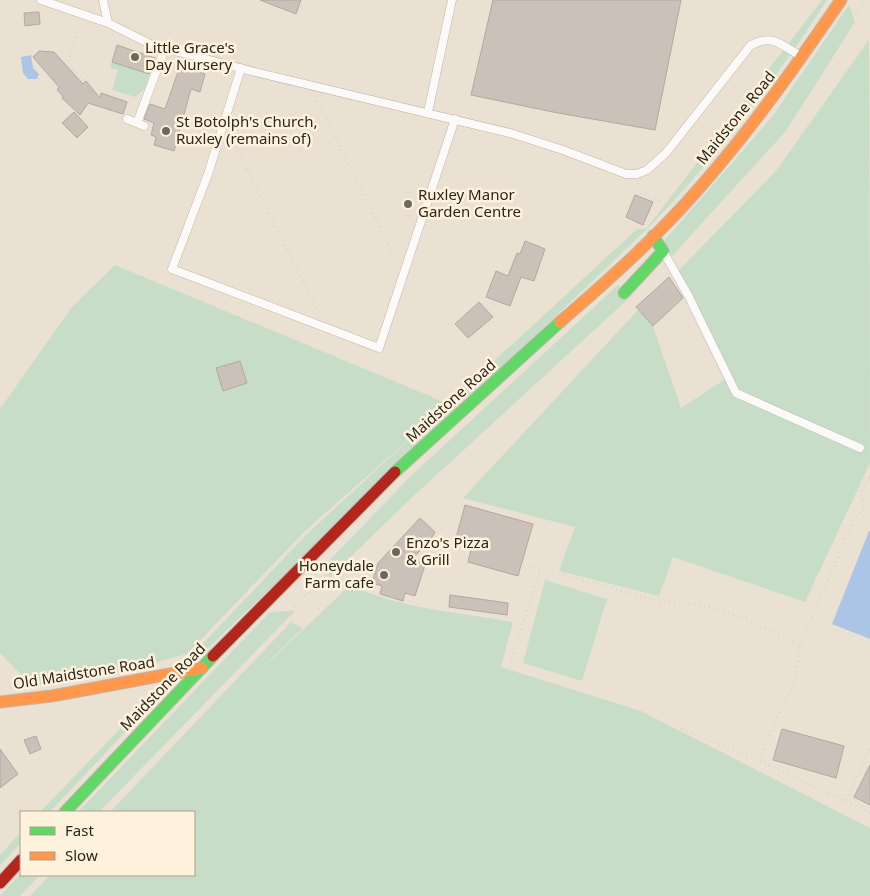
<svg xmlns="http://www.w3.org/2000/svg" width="870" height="896" font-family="'Noto Sans',sans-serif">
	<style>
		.green { fill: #c8ddc7 }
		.water { fill: #acc5e7 }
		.building { fill: #cac1b8; stroke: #b2a8a0 }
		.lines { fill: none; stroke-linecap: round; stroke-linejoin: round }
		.lane-casing { stroke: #beb7ac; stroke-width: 9 }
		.fast-casing { stroke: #beb7ac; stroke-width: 13 }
		.slow-casing { stroke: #beb7ac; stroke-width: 13 }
		.jam-casing { stroke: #beb7ac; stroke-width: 13 }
		.path { stroke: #d8d5d1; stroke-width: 2.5; stroke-dasharray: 1 4; stroke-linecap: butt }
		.lane { stroke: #fcfaf8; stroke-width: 8 }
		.fast { stroke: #63d668; stroke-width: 11 }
		.slow { stroke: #ff974d; stroke-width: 11 }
		.jam { stroke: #b3261e; stroke-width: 11 }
		.poi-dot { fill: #6e675c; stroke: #fef2dd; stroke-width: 2 }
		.labels { text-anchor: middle; stroke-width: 5; stroke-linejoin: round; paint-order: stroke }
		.poi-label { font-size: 15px; fill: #2b261c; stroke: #fef2dd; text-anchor: start }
		.street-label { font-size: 15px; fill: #2b261c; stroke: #fef2dd }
	</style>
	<rect width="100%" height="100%" fill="#eae1d3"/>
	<path class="green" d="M 822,0 L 827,0 C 775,80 716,158 649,227 L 204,652 L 191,656 L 308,533 L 637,229 L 646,229 Z
		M 849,5 L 855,22 L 786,131 L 672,256 L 663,242 L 772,117 Z
		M 869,40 L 870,463 L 805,602 L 673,557 L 659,596 L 559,571 L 575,527 L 463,498 L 638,310 L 653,326 L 681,408 L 727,378 L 676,273 L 775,172 Z
		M 112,62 L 150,74 L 145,89 L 135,97 L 112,90 L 118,70 L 110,68 Z
		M 115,265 L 449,404 L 305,531 L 187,654 L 119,672 L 32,686 L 0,653 L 0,409 L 72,307 Z
		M 618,285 L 627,300 L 406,503 L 330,577 L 322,568 L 412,475 Z
		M 545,580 L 607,599 L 582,681 L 523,663 Z
		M 350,585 C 398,608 461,613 513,622 L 501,667 L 641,711 L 870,828 L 870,896 L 30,896 L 50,875 L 194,875 L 194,812 L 110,812 L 291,622 L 303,628 L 246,684 Z
		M 295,611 L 99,812 L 78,812 L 270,612 Z
		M 167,680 L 173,681 L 50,812 L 40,812 Z
		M 21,832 L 21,843 L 0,865 L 0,855 Z
		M 21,873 L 40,875 L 20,896 L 0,896 Z"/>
	<path class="water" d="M 31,55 L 33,68 L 39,74 L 37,79 L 28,79 L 23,73 L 21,57 Z
		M 869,531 L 870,531 L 870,639 L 832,624 Z"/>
	<path class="building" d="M 260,0 L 301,0 L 296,14 Z
		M 493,0 L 681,0 L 655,130 L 558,113 L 471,95 Z
		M 39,12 L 40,24 L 25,26 L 24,13 Z
		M 117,45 L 155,58 L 149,74 L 112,62 Z
		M 39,51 L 54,52 L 83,84 L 86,81 L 100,98 L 101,93 L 127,102 L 123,114 L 88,103 L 80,115 L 62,98 L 63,96 L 57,90 L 59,87 L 33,57 Z
		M 180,66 L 205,74 L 200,92 L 191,89 L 174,151 L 154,145 L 156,137 L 151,135 L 154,123 L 144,119 L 150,104 L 165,109 Z
		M 74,112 L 88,127 L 77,138 L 62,123 Z
		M 635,195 L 653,202 L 643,225 L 626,217 Z
		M 525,241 L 545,249 L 534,281 L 521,277 L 510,306 L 486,297 L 496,271 L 508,276 L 517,253 L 520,254 Z
		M 669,277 L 683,298 L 653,326 L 636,307 Z
		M 479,302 L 493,317 L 468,338 L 455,324 Z
		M 240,361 L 247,383 L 223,391 L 216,368 Z
		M 465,505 L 533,524 L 518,576 L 468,562 L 473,542 L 456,538 Z
		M 420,518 L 435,532 L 433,536 L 414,557 L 426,562 L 415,596 L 405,593 L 403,601 L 380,594 L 382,586 L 372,583 L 378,563 Z
		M 450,595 L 508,603 L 507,615 L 449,607 Z
		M 782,729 L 844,746 L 836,778 L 773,760 Z
		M 36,736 L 41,749 L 30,754 L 24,740 Z
		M 0,749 L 18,774 L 0,788 Z
		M 870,765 L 870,805 L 854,797 Z"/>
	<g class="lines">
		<defs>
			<path id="lane" d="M 41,0 L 108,23
				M 103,0 L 108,23 L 152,45 L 255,72 L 510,133 L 563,150 L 626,174 L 637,174 L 647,170 L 666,153 L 750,46 C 771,33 781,44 800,56
				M 241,68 L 208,174 L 172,269 L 379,348 L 455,119
				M 428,112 L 452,0
				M 127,119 L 144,126
				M 137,123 L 165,48
				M 664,253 L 688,295 L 736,393 L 860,448"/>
			<path id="fast" d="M 624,293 L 663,251 L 653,236
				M 395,472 L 560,322
				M 65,812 L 213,656"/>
			<path id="slow" d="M 560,322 C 610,279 659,235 702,185 C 753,127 797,64 841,0
				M 0,702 L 52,696 L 202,668"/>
			<path id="jam" d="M 213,656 L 395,472
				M 0,883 L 21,860"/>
		</defs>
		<use href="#lane" class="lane-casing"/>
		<use href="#fast" class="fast-casing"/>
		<use href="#slow" class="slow-casing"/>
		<use href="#jam" class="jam-casing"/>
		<path class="path" d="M 78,32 L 68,62 C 72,72 82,73 84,83
			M 315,96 L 397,262
			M 231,137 L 319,313
			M 638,183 L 638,190 L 663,202
			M 683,234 C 698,223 710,207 723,193 C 778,134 824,69 865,0
			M 529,566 L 635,594 C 660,605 688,601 714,608 C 740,614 774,634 800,645 L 795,683 L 775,721 L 760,761
			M 310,602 L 325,614
			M 800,645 L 854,520 L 865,506 L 861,494 L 870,475
			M 409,670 L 482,691 L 500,704 L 506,678 L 540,570
			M 205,779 C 216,756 255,693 277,681 C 292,673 311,668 328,670 C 348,671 385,689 402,677 C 411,671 412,659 414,650
			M 846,800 L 870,749
			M 96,812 L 305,596 L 321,583 L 330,569 L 418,483 L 611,305
			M 16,896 L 37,875
			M 614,896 L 682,729 L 760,761 L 870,813"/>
		<use href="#lane" class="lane"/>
		<use href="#fast" class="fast"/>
		<use href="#slow" class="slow"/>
		<use href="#jam" class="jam"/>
	</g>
	<g class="poi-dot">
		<circle cx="135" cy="57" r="5"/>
		<circle cx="166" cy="131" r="5"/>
		<circle cx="408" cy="204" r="5"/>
		<circle cx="396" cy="552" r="5"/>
		<circle cx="384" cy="575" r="5"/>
	</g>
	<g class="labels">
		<g class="poi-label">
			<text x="145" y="53">Little Grace's<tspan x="145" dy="17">Day Nursery</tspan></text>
			<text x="176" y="127">St Botolph's Church,<tspan x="176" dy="17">Ruxley (remains of)</tspan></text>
			<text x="418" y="200">Ruxley Manor<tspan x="418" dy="17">Garden Centre</tspan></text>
			<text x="406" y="548">Enzo's Pizza<tspan x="406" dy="17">&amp; Grill</tspan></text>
			<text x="374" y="571" text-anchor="end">Honeydale<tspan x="374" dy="17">Farm cafe</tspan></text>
		</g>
		<g class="street-label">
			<text transform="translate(736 118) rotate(-51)" y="5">Maidstone Road</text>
			<text transform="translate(451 401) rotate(-42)" y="5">Maidstone Road</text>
			<text transform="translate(84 673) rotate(-9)" y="5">Old Maidstone Road</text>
			<text transform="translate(163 687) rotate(-46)" y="5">Maidstone Road</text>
		</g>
	</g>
	<rect x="20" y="811" width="175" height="65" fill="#fef2dd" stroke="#aaa090"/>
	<rect x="30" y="827" width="25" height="8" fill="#63d668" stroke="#aaa090"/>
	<text x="65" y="836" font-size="15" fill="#2b261c">Fast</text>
	<rect x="30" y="852" width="25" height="8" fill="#ff974d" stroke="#aaa090"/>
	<text x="65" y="861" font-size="15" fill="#2b261c">Slow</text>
</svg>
